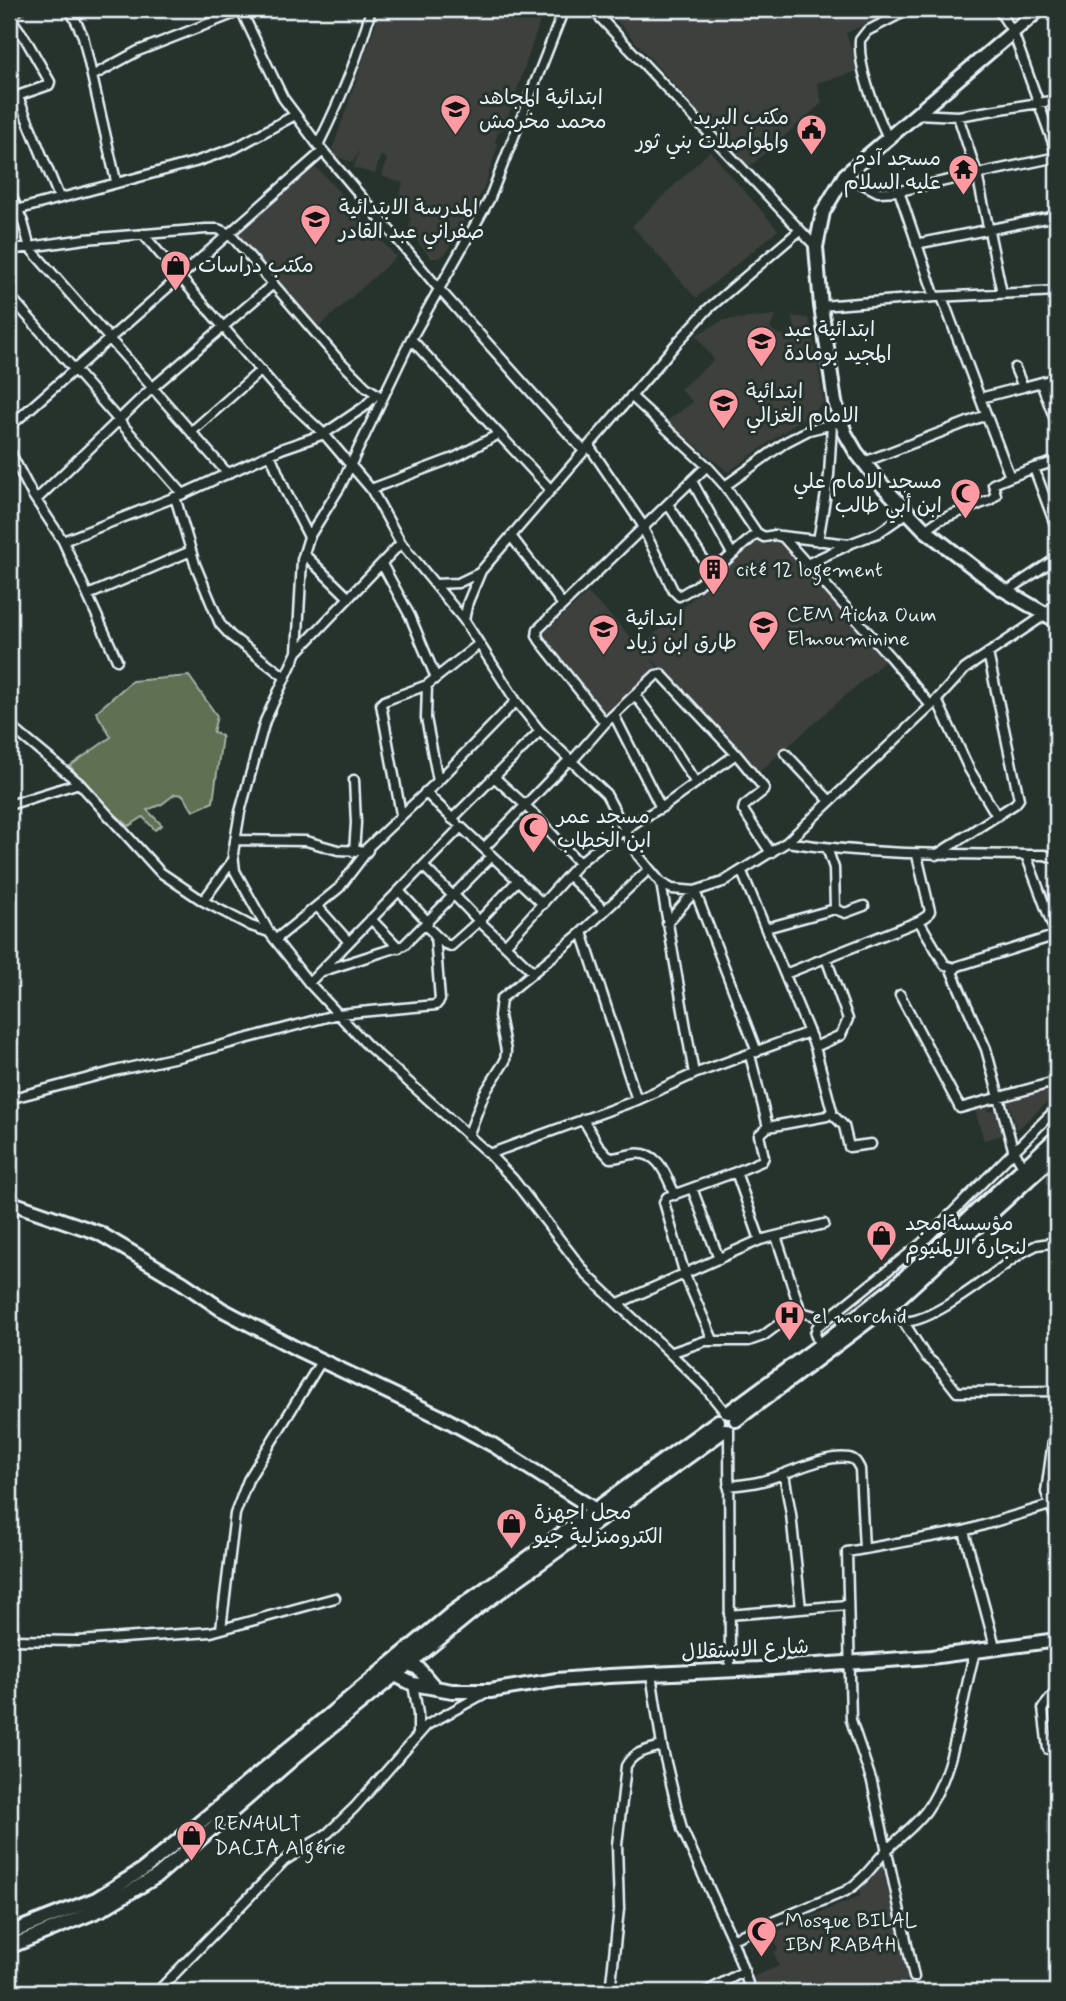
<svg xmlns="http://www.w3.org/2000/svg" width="1066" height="2001" font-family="Mynerve,'Playpen Sans Arabic',sans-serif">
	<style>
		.built { fill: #3c413e }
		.green { fill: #607052; stroke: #a4b0a5; stroke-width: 2 }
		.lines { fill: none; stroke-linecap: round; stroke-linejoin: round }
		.street-casing { stroke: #e8f1f8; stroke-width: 13 }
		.secondary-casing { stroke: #e8f1f8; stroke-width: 18 }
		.primary-casing { stroke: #e8f1f8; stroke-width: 18 }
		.street { stroke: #26332d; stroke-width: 8 }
		.secondary { stroke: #26332d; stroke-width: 12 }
		.primary { stroke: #26332d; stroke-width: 12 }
		.labels { text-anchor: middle; stroke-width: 6; stroke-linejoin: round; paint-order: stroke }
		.poi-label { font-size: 21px; fill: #e8f1f8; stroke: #26332d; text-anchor: start }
		.street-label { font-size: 21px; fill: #e8f1f8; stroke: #26332d }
	</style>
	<rect width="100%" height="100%" fill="#26332d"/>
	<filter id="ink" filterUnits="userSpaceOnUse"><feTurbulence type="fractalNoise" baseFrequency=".0143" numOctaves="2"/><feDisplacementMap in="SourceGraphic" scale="14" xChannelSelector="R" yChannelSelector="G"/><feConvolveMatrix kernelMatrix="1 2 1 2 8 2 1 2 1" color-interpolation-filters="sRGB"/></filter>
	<g filter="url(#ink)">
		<path class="built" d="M 381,9 L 544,9 L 504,129 L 499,131 L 495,141 L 498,146 L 483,190 L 446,253 L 439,258 L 431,258 L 409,231 L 411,218 L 394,212 L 403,183 L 382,176 L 387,158 L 380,156 L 375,174 L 354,168 L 359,150 L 353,162 L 333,156 L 334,151 L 332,150 Z
			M 623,9 L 897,9 L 846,33 L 859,71 L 817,83 L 822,103 L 748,168 L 610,13 Z
			M 710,151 L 778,230 L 696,298 L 632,226 Z
			M 314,168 L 322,173 L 396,257 L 318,328 L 236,235 L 309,170 Z
			M 776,315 L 770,328 L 779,335 L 787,334 L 795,326 L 791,316 L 807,318 L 811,325 L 824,403 L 728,472 L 667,421 L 693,402 L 680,389 L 714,360 L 696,335 L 724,320 Z
			M 777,536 L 887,659 L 759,772 L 649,656 L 657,667 L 609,715 L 603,710 L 599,711 L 541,636 L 588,593 L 641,647 L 758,537 L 767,545 Z
			M 1046,1089 L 1054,1096 L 1017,1130 L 1008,1101 Z
			M 987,1107 L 989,1112 L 999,1109 L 1006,1134 L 984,1140 L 975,1110 Z
			M 882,1864 L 909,1980 L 880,1992 L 758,1992 L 753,1977 L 779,1966 L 774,1952 L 778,1950 L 773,1933 L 860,1896 L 859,1889 Z"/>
		<path class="green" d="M 189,676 L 217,716 L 213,732 L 222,736 L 213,802 L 193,811 L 183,795 L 175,794 L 162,804 L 147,810 L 162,825 L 155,830 L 143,817 L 129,826 L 102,803 L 94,791 L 88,789 L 70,766 L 111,737 L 96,712 L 132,681 Z"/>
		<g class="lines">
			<defs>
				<path id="street" d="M 70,9 L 83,36 L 92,76 L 138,51 L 246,9
					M 371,9 C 359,56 340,101 318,145 L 439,289 L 584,451
					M 564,9 L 489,200 L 411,339 L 340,487 L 309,537 L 302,560 L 297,652 L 265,721 L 240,812 L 233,853 L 235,871 L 269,932 L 309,983 L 367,1045 L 489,1154 L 513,1179 L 587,1275 L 670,1353 L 704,1386 L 725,1412
					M 592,9 L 816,247
					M 998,9 L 1013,32 L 1057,154
					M 241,10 L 283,98 L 318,145
					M 9,15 L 20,9
					M 9,16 L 25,38 L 50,82 L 49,85 L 20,95 L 18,97 L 59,197
					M 92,76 L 116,181
					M 916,114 L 958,116 L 1057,100
					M 958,116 L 977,174 L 1057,157
					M 888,138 C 876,112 858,69 860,40 L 867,31 L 910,9
					M 845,175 L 878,192 L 899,191
					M 9,190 L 23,222 L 30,248 L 228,474
					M 9,212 L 195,162 L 235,148 L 295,115
					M 143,234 L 280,393 L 324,434 L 371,489 L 401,543 L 464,620 L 516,701 L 540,731 L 606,794 L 638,855 L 661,883 L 672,889 L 695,891 L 723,882 L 787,842 L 931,706 L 965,669 L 1045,615 L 1057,602
					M 916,244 L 1057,216
					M 9,250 L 85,239 L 206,229 L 218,229 L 230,234 L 337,358 L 366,387 L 377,394 L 364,407 L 324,434 L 281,449 L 183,494 L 63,541
					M 9,295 L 183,494
					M 935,297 L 899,191 L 977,174 L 1002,293
					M 942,297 L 980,398 L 1023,387 L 1015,368
					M 821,306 L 935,297 L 1057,291
					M 411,339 L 551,490
					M 1041,383 L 1057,425
					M 1023,387 L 1057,378
					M 631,396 L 707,466 L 725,486 L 757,533 L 764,537 L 775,535 L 783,537 L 890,657 L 931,706
					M 9,427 L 323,151
					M 191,432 L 261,370
					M 589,446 L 644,527
					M 9,450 L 32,494 L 63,541 L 117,660
					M 270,454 L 286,492 L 309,537
					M 864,462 L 986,415
					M 1034,468 L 1057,461
					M 1010,477 L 1034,468 L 1057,530
					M 692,481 L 732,554
					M 725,486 L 786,442 L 809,430 L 841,422
					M 371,489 L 456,457 L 499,434
					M 175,497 L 195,564 L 220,624 L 231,636 L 285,677
					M 36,500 L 152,388 L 273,284
					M 668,504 L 712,573
					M 643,528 L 673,590 L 679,596 L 696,586 L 757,533
					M 925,530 L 939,520 L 990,500 L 996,495 L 993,484 L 1010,477 L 980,398
					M 511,536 L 563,605
					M 781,536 L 849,544 L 878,533 L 907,513
					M 818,541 L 829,475 L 832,424
					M 304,554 L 349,598
					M 382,564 L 410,616 L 436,678
					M 807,564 L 846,546
					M 435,584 L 458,583 L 479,573
					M 1006,592 L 1057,558
					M 88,595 L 191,551
					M 464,620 L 468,602 L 481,571 L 677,343 L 708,309 L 800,230
					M 297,652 L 401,543
					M 635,695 L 661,729 L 696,783
					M 937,700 L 969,769 L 997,816
					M 614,715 L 661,808
					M 605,723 L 540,641 L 537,636 L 538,629 L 707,466
					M 9,725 L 79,783 L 160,872 L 203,901 L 251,926 L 269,932
					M 785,753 L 830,801
					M 571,762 L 605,723 L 656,675 L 661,674 L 736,754 L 764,788 L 763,791 L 744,806 L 743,810 L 771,853
					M 494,777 L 525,805 L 579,863
					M 438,781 L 516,701
					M 425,792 L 456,822
					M 9,805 L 79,783
					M 401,814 L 381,704 L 384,701 L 427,685 L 479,644
					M 452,819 L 540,731
					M 235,840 L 306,841 L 338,850 L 364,851 L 438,781 L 426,718 L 427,685
					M 787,842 C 873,856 958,854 1045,855 L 1057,859
					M 484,848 L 569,760
					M 354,852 L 356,823 L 354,780
					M 917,855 L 930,911 L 927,916 L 919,921 L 945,965 L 955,968
					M 936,855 L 1015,804 L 1019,799 L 988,653
					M 1026,855 L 1056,935
					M 423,866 L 453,896
					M 569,876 L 604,910
					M 661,883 L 694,1074
					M 399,891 L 428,922
					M 203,901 L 233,860
					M 317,906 L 349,942
					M 835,909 L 845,913 L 864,906
					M 371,919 L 399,948
					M 667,923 L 695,891 L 757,1052
					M 425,925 L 445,944 L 451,946 L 479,921 L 454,895
					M 766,928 L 835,909 L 834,868 L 827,848
					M 582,932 L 637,1100
					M 275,940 L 339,888 L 368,850
					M 505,945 L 479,921 L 518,880
					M 323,971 L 404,945 L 492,856
					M 533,972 L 505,945 L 579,863 L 595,850 L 639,820 L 664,806 L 736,754
					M 785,974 L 919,921
					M 309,983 L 461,827 L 543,904
					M 900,995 L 960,1108 L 1047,1084 L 1057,1086
					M 815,1047 L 841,1035 L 848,1019 L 826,958
					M 750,1055 L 768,1127
					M 9,1099 L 119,1070 L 182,1056 L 338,1014 L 436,1005 L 440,1000 L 435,935
					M 831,1113 L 844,1126 L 849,1147 L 871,1144
					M 583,1119 L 598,1145 L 610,1158 C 618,1158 625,1155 633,1154 C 659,1150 666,1175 675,1195
					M 468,1136 L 484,1094 L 505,1061 L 506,1051 L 499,1016 L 501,999 L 582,932 L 649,869
					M 489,1154 L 637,1100 L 694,1074 L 809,1032
					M 1024,1168 L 1013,1149 L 986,1049 L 952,972 L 958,966 L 1057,935
					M 692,1188 L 719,1259
					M 776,1236 L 801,1312
					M 760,1240 L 824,1224
					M 619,1303 L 760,1240 L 736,1172 L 762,1161 L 764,1157 L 759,1135 L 768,1127 L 827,1116 L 832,1111 L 815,1047 L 742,872
					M 888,1306 C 892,1312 896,1320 903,1321 C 930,1326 999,1268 1023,1252 L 1037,1245 L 1057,1242
					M 903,1321 L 926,1357 L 936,1365 L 957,1392 L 1057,1391
					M 713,1340 L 685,1275 L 664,1202 L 667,1197 L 736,1172
					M 820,1346 L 815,1334 L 817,1327 L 922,1243 L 1057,1108
					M 670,1353 L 705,1341 L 749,1341 L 763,1336 L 794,1313 L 801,1312 L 826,1319
					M 1057,1412 L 1046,1492 L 1057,1522
					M 729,1430 L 730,1670
					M 784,1474 L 791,1514 L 801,1609
					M 728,1486 C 739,1485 751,1484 762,1481 C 787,1475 823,1454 849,1458 C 855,1459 857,1463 860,1469 L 864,1549 L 847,1552 L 851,1720 L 872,1782 L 914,1977
					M 964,1531 L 996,1650
					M 864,1549 L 964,1531 L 1050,1505
					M 729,1615 L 847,1605
					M 221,1629 L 235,1514 L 248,1480 L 322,1360
					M 9,1640 L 78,1641 L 211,1632 L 335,1598
					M 1054,1640 L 1057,1666
					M 651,1674 L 662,1746 L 682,1829 L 732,1939 L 751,1992
					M 413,1684 L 418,1714 L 418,1734
					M 1048,1749 L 1043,1708 L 1057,1690
					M 732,1939 L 846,1891 C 862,1881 872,1867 884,1853 C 898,1838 914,1827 926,1811 C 957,1768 960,1703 975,1652
					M 157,1992 L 284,1861 L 328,1833 L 355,1807 L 427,1725 L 487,1692
					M 610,1992 L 619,1909 L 617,1845 L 626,1766 C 634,1751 648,1750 662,1746
					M 706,1992 L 744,1971"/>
				<path id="secondary" d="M 1040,9 L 845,175 L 823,212 L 816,247 L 821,306 L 835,402 L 845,433 L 856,452 L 881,484 L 925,530 L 999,587 L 1057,621
					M 9,1202 L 99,1233 L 183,1283 L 221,1309 L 297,1349 L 449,1421 L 493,1445 L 594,1509
					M 401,1660 L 418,1668 L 435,1688
					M 385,1670 L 413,1684 L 452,1691 L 490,1691 L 557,1680 L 609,1676 L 759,1669 L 931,1657 L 1057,1640"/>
				<path id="primary" d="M 729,1412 L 827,1340 L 892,1289 L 1057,1137
					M 736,1420 L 900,1297 L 1057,1153
					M 9,1933 L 96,1899 L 144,1869 L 452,1613 L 718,1421
					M 9,1947 L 100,1910 L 157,1876 L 304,1749 L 477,1608 L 725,1430"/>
			</defs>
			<use href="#street" class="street-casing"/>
			<use href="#secondary" class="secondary-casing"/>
			<use href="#primary" class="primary-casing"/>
			<use href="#street" class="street"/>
			<use href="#secondary" class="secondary"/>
			<use href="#primary" class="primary"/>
		</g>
	</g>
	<defs>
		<symbol id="school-pin" viewBox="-11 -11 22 30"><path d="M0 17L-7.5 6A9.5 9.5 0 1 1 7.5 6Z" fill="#ff9aa2" stroke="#26332d"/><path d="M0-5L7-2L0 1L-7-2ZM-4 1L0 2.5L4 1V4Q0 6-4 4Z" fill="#111"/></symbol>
		<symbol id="civic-pin" viewBox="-11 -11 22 30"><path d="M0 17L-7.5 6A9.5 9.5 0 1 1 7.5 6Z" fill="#ff9aa2" stroke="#26332d"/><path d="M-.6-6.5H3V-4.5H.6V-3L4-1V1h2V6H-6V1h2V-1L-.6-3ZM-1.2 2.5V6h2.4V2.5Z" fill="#111"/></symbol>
		<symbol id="temple-pin" viewBox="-11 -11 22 30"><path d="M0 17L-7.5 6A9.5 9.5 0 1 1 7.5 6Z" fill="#ff9aa2" stroke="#26332d"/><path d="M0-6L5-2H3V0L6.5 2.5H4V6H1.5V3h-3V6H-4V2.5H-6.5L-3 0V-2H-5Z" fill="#111"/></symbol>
		<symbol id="shop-pin" viewBox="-11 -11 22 30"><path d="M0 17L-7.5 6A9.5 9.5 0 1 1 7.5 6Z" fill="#ff9aa2" stroke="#26332d"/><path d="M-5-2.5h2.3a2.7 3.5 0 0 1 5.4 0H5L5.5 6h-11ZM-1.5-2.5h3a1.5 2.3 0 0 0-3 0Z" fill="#111"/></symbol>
		<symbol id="mosque-pin" viewBox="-11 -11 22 30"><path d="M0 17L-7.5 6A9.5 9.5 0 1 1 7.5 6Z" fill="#ff9aa2" stroke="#26332d"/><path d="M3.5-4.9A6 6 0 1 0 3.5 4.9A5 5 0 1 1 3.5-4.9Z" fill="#111"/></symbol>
		<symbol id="building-pin" viewBox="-11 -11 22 30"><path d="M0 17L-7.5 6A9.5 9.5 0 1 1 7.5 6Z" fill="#ff9aa2" stroke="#26332d"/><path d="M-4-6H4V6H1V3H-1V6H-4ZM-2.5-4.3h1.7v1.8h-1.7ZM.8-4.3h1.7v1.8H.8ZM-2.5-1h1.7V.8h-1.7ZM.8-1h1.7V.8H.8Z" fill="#111"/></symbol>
		<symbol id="hospital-pin" viewBox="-11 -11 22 30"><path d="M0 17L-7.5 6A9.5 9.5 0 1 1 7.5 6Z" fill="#ff9aa2" stroke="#26332d"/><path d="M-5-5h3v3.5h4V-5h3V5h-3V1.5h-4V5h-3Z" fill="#111"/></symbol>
	</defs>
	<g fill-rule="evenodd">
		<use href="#school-pin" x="438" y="92" width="35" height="47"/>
		<use href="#civic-pin" x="794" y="112" width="35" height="47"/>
		<use href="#temple-pin" x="946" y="152" width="35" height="47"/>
		<use href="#school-pin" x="298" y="202" width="35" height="47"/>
		<use href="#shop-pin" x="158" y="248" width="35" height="47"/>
		<use href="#school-pin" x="744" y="324" width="35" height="47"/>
		<use href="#school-pin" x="706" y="386" width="35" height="47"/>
		<use href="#mosque-pin" x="948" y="476" width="35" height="47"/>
		<use href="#building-pin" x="696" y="552" width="35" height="47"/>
		<use href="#school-pin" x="746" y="608" width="35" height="47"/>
		<use href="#school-pin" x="586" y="612" width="35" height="47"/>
		<use href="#mosque-pin" x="516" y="810" width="35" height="47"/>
		<use href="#shop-pin" x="864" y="1218" width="35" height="47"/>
		<use href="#hospital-pin" x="772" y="1298" width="35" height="47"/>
		<use href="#shop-pin" x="494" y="1506" width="35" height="47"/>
		<use href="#shop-pin" x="174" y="1818" width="35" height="47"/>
		<use href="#mosque-pin" x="744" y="1914" width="35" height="47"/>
	</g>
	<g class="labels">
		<g class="poi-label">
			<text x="479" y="104">ابتدائية المجاهد<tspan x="479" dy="24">محمد مخرمش</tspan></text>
			<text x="789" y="124" text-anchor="end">مكتب البريد<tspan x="789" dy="24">والمواصلات بني ثور</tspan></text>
			<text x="941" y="165" text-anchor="end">مسجد آدم<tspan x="941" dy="24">عليه السلام</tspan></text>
			<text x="339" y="214">المدرسة الابتدائية<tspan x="339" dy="24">صفراني عبد القادر</tspan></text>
			<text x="198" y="272">مكتب دراسات</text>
			<text x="784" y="336">ابتدائية عبد<tspan x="784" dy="24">المجيد بومادة</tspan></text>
			<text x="746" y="398">ابتدائية<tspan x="746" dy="24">الامام الغزالي</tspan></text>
			<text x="942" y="488" text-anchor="end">مسجد الامام علي<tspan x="942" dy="24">ابن أبي طالب</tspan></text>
			<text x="736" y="576">cité 12 logement</text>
			<text x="787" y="621">CEM Aicha Oum<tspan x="787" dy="24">Elmouminine</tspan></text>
			<text x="626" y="625">ابتدائية<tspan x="626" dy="24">طارق ابن زياد</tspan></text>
			<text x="557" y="823">مسجد عمر<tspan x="557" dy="24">ابن الخطاب</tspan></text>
			<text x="905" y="1230">مؤسسةامجد<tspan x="905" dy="24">لنجارة الالمنيوم</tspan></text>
			<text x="812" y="1323">el morchid</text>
			<text x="534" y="1519">محل اجهزة<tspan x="534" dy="24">الكترومنزلية جيو</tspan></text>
			<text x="214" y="1830">RENAULT<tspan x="214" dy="24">DACIA Algérie</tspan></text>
			<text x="785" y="1927">Mosque BILAL<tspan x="785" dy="24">IBN RABAH</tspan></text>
		</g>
		<g class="street-label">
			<text transform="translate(745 1649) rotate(-3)" y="7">شارع الاستقلال</text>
		</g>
	</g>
	<rect width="1066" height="2001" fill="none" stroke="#26332d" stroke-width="35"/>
	<rect x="18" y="18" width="1031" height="1966" fill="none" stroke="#e8f1f8" stroke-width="2.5" filter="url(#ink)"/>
</svg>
